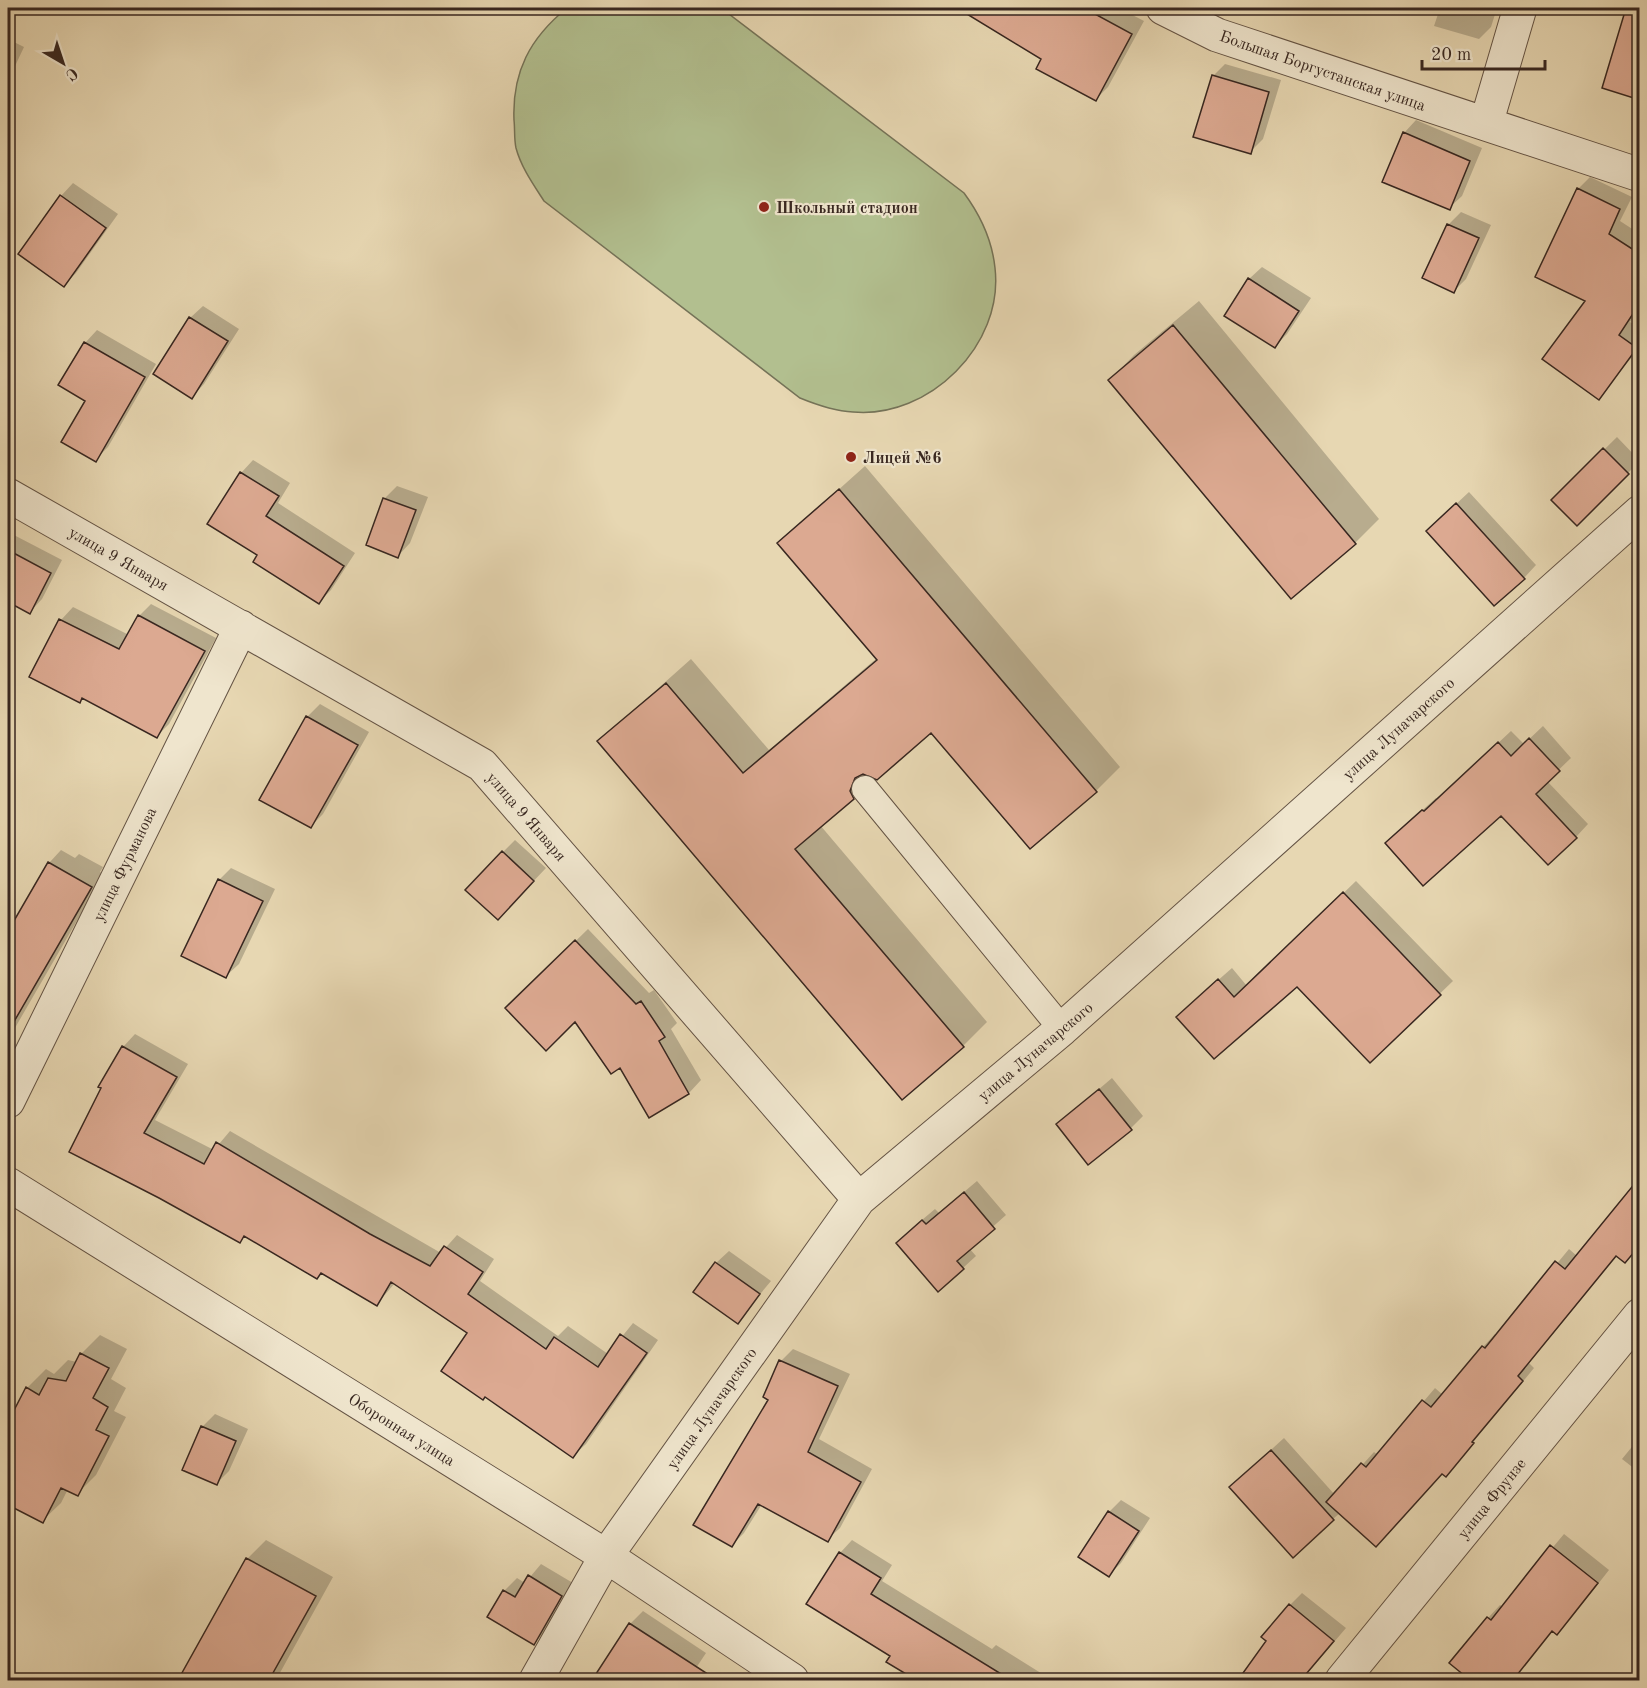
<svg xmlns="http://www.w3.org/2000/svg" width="1647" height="1688" font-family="'Old Standard TT',serif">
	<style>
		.green { fill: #b2bf8f; stroke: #757358; stroke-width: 1.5 }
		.shadow { fill: #0003 }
		.building { fill: #dca991; stroke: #382720; stroke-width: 1.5 }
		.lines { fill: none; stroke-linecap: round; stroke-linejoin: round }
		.lane-casing { stroke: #645344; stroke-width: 28 }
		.street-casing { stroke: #645344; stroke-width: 35 }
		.lane { stroke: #efe5cd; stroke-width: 26 }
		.street { stroke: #efe5cd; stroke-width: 33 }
		.poi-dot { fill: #8f2418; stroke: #efe5cd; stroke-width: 2 }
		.labels { text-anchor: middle; stroke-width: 4.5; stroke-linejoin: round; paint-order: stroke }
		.street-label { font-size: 16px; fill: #382720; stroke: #efe5cd }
		.poi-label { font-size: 16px; font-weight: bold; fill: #382720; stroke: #efe5cd; text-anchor: start }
	</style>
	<rect width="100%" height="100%" fill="#e7d7b2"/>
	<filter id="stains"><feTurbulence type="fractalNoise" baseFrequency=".00333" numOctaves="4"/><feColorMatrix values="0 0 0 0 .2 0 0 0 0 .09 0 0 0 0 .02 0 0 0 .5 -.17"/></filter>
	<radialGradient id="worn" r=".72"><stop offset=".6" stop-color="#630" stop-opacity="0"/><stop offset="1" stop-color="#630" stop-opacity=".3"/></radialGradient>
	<path class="green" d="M 567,8 L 721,8 L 964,193 C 981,216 992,239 995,268 C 1004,345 929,419 853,412 C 834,411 817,405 800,398 L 544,201 C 533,184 521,167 516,148 C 514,139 515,129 514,120 C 512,72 530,38 567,8 Z"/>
	<path class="shadow" d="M 990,8 L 1119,8 L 1144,21 L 1108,87 L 1096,99 L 1043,58 L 982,21 Z
		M 1440,8 L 1497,8 L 1491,27 L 1479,39 L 1434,26 Z
		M 8,39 L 24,47 L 8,81 Z
		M 1225,64 L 1281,80 L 1263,139 L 1250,152 L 1213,76 Z
		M 1416,120 L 1482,148 L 1462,196 L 1449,208 L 1404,133 Z
		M 1590,177 L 1632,197 L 1620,221 L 1640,234 L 1640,308 L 1630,322 L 1640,328 L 1640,347 L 1599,398 L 1578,189 Z
		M 73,183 L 118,214 L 76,273 L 64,285 L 61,196 Z
		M 1461,212 L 1491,225 L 1466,279 L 1454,291 L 1424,277 L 1449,224 Z
		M 8,232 L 15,237 L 8,250 Z
		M 1262,267 L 1311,298 L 1287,334 L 1274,347 L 1249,279 Z
		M 1199,301 L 1379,519 L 1355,543 L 1110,380 L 1134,355 Z
		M 203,306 L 239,329 L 204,384 L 192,397 L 190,318 Z
		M 97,330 L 156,364 L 108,447 L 95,460 L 87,400 L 85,343 Z
		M 1617,437 L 1640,461 L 1577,524 L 1553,500 Z
		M 253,460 L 290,483 L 278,503 L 355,553 L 331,590 L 319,602 L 259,555 L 241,473 Z
		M 865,466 L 1120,767 L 1096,791 L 932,731 L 874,777 L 820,825 L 987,1022 L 963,1046 L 599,741 L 691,659 L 769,750 L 877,658 L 779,543 Z
		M 397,486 L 428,497 L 410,543 L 398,556 L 384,499 Z
		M 1469,492 L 1536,565 L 1524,578 L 1440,519 Z
		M 12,534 L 62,560 L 42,599 L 30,612 L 8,600 L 8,539 Z
		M 151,604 L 216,638 L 169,724 L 157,736 L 84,697 L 80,701 L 31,677 L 61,620 L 73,607 L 129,635 L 139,616 Z
		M 320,704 L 369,732 L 323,814 L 311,826 L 307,717 Z
		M 1543,726 L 1571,758 L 1547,781 L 1588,824 L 1576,837 L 1501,814 L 1399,831 L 1436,798 L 1437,800 L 1511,731 L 1524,744 Z
		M 515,840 L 546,868 L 510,906 L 503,852 Z
		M 61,850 L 75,858 L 79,854 L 103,867 L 100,872 L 104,874 L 8,1040 L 8,971 L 25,939 L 49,863 Z
		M 231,868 L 275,889 L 239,964 L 226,976 L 219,880 Z
		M 1356,881 L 1453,981 L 1370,1061 L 1297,985 L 1214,1057 L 1191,1004 L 1232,968 L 1247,986 Z
		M 588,929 L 649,993 L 654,990 L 677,1023 L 671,1029 L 701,1080 L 689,1093 L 650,1116 L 621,1066 L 575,1020 L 507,1008 Z
		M 135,1034 L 188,1064 L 155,1120 L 214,1150 L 230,1131 L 441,1253 L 457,1235 L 494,1259 L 480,1281 L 558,1336 L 568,1326 L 608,1354 L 633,1323 L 658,1340 L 586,1444 L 573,1456 L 470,1332 L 395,1283 L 377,1304 L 322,1272 L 246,1235 L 239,1241 L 160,1196 L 71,1151 L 123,1047 Z
		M 1112,1078 L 1143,1116 L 1131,1128 L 1058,1124 Z
		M 1640,1179 L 1640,1246 L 1625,1261 L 1618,1255 L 1529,1363 L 1534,1368 L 1446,1475 L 1442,1472 L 1340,1513 L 1333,1519 L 1243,1475 L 1284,1438 L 1335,1495 L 1374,1452 L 1378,1455 L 1435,1388 L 1443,1395 L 1483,1347 L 1495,1334 L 1497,1336 L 1569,1249 L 1577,1256 Z
		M 977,1181 L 1006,1215 L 969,1248 L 976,1256 L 939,1290 L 910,1230 L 935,1209 L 939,1213 Z
		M 729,1251 L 771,1281 L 737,1322 L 716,1263 Z
		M 100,1335 L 127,1349 L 111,1379 L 126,1388 L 114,1411 L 126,1417 L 96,1475 L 77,1494 L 68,1489 L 61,1503 L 42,1521 L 8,1503 L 8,1465 L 15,1451 L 8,1447 L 8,1426 L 27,1388 L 46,1369 L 54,1374 L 68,1360 L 77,1362 L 81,1354 Z
		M 793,1349 L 850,1374 L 819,1439 L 872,1469 L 840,1528 L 827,1540 L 762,1504 L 744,1533 L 732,1545 L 781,1361 Z
		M 215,1414 L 248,1429 L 229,1471 L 217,1483 L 202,1427 Z
		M 1640,1437 L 1640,1473 L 1622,1459 Z
		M 1121,1500 L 1150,1518 L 1121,1563 L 1109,1575 L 1109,1512 Z
		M 1564,1534 L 1609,1570 L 1569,1621 L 1557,1633 L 1553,1631 L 1514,1680 L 1469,1680 L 1488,1618 L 1500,1605 L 1503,1607 Z
		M 266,1540 L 333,1577 L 276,1680 L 180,1680 L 247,1559 Z
		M 852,1540 L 892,1565 L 882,1581 L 992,1649 L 996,1645 L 1052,1680 L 919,1680 L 888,1662 L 892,1655 L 840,1553 Z
		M 541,1564 L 573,1583 L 546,1631 L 534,1643 L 489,1616 L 504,1591 L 517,1578 L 525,1583 Z
		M 1302,1593 L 1346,1628 L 1305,1676 L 1311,1680 L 1240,1680 L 1268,1641 L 1290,1605 Z
		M 643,1611 L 706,1653 L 688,1680 L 593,1680 L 630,1624 Z"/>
	<path class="building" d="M 957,8 L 1084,8 L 1132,34 L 1096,101 L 1036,69 L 1041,59 Z
		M 1626,8 L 1640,8 L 1640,100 L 1602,88 Z
		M 1212,75 L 1269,92 L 1251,154 L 1193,137 Z
		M 1403,132 L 1470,161 L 1450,210 L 1382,182 Z
		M 1577,188 L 1620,209 L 1609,234 L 1640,254 L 1640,303 L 1619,335 L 1637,348 L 1599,400 L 1542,359 L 1585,301 L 1535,277 Z
		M 60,195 L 106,228 L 64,287 L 18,254 Z
		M 1447,224 L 1479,238 L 1454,293 L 1422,278 Z
		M 1248,278 L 1299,311 L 1275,348 L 1224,316 Z
		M 189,317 L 228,341 L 192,399 L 153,374 Z
		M 1173,325 L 1356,544 L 1291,599 L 1108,380 Z
		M 84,342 L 145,377 L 96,462 L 61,442 L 85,401 L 58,385 Z
		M 1603,448 L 1629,474 L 1577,526 L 1551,500 Z
		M 240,472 L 279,496 L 266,516 L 344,566 L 319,604 L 253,562 L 257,555 L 207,524 Z
		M 839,489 L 1097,792 L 1030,849 L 931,733 L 877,780 L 863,774 L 855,778 L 850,791 L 854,799 L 795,849 L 964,1047 L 902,1100 L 597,741 L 666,683 L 743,773 L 877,660 L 777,543 Z
		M 383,498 L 416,510 L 398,558 L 366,545 Z
		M 1456,503 L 1525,579 L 1494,606 L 1426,531 Z
		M 8,550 L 51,573 L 30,614 L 8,602 Z
		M 138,615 L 205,651 L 157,738 L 82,698 L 80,703 L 29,677 L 59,619 L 119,649 Z
		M 306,716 L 358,745 L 311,828 L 259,800 Z
		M 1529,738 L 1560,771 L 1536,794 L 1577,838 L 1548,865 L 1501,816 L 1423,886 L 1385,843 L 1422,810 L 1424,811 L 1498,742 L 1511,756 Z
		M 502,851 L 534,881 L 498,920 L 465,890 Z
		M 48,862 L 92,887 L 8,1032 L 8,931 Z
		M 218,879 L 263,901 L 226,978 L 181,956 Z
		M 1343,892 L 1441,995 L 1370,1063 L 1297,987 L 1214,1059 L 1176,1017 L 1218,979 L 1234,997 Z
		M 575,940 L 636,1004 L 641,1001 L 665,1037 L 659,1041 L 689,1094 L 649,1118 L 620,1068 L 611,1074 L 575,1022 L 546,1051 L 505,1008 Z
		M 122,1046 L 177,1077 L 144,1133 L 204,1164 L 216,1142 L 370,1234 L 430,1266 L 444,1246 L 483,1272 L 468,1294 L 546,1349 L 554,1337 L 598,1367 L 620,1334 L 647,1353 L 573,1458 L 485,1397 L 483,1400 L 441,1371 L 467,1333 L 391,1282 L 377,1306 L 321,1273 L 317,1279 L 244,1236 L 240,1243 L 159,1198 L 69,1152 L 101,1088 L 98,1087 Z
		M 1099,1089 L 1132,1130 L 1088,1165 L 1056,1124 Z
		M 1640,1177 L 1640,1245 L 1625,1263 L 1616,1256 L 1518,1376 L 1523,1381 L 1472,1442 L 1474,1443 L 1446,1477 L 1442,1474 L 1376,1547 L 1326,1502 L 1361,1463 L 1366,1467 L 1422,1400 L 1431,1407 L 1482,1346 L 1485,1348 L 1555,1261 L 1565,1269 Z
		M 964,1192 L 995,1229 L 957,1261 L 964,1269 L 938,1292 L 896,1243 L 922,1220 L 926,1224 Z
		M 715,1262 L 760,1294 L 738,1324 L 693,1292 Z
		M 80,1353 L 109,1368 L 93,1398 L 108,1407 L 96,1430 L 109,1436 L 78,1496 L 61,1488 L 43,1523 L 8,1505 L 8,1422 L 26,1387 L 39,1395 L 48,1378 L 66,1381 Z
		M 779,1360 L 838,1386 L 808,1452 L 861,1482 L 828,1542 L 758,1504 L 732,1547 L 693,1525 L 768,1400 L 763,1397 Z
		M 201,1426 L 236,1441 L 217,1485 L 182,1470 Z
		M 1271,1450 L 1334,1520 L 1293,1558 L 1229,1487 Z
		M 1108,1511 L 1139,1531 L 1109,1577 L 1078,1557 Z
		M 1550,1545 L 1598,1583 L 1557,1635 L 1552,1631 L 1513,1680 L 1470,1680 L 1449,1663 L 1487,1617 L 1491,1620 Z
		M 839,1552 L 881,1578 L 871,1594 L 1011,1680 L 916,1680 L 886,1662 L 890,1656 L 806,1604 Z
		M 246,1558 L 316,1596 L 269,1680 L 178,1680 Z
		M 528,1575 L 562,1596 L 534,1645 L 487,1617 L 503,1590 L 515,1597 Z
		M 1289,1604 L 1334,1641 L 1301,1680 L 1238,1680 L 1266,1641 L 1261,1637 Z
		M 629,1623 L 717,1680 L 592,1680 Z"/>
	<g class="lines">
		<defs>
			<path id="lane" d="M 865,789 L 1062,1029"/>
			<path id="street" d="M 1163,8 L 1217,35 L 1640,175
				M 1486,124 L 1520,8
				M 8,495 L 482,765 L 859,1199
				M 8,1101 L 241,627
				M 8,1184 L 606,1556 L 792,1680
				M 536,1680 L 606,1556 L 859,1199 L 1062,1029 L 1640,512
				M 1342,1680 L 1640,1315"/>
		</defs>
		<use href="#lane" class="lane-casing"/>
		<use href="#street" class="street-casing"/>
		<use href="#lane" class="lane"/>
		<use href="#street" class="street"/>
	</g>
	<g class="poi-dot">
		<circle cx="764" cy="207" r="6"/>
		<circle cx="851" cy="457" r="6"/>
	</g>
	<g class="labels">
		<g class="street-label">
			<text transform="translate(1323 70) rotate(19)" y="6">Большая Боргустанская улица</text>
			<text transform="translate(119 558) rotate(30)" y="6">улица 9 Января</text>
			<text transform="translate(1398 728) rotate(-42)" y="6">улица Луначарского</text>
			<text transform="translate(527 816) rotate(49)" y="6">улица 9 Января</text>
			<text transform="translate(124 864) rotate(-64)" y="6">улица Фурманова</text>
			<text transform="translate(1035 1051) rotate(-40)" y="6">улица Луначарского</text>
			<text transform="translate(711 1408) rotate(-55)" y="6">улица Луначарского</text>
			<text transform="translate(402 1429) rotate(32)" y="6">Оборонная улица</text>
			<text transform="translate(1491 1498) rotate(-51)" y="6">улица Фрунзе</text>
		</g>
		<g class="poi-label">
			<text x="776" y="213">Школьный стадион</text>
			<text x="863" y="463">Лицей №6</text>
		</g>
	</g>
	<rect width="1647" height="1688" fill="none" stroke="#e7d7b2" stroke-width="30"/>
	<rect x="9" y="9" width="1629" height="1670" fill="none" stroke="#382720" stroke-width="3"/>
	<rect x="15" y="15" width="1617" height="1658" fill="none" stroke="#382720" stroke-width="1.5"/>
	<g transform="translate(63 63) rotate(141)" stroke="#efe5cd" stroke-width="4.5" paint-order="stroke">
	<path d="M0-4.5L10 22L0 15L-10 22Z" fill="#382720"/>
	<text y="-9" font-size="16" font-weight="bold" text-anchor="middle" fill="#382720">С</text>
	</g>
	<path d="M1422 60v9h123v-9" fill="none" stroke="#382720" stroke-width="3"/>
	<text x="1431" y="60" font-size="18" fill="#382720" stroke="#efe5cd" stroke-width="4.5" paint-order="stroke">20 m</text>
	<rect width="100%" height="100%" filter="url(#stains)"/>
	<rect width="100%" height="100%" fill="url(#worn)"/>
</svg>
